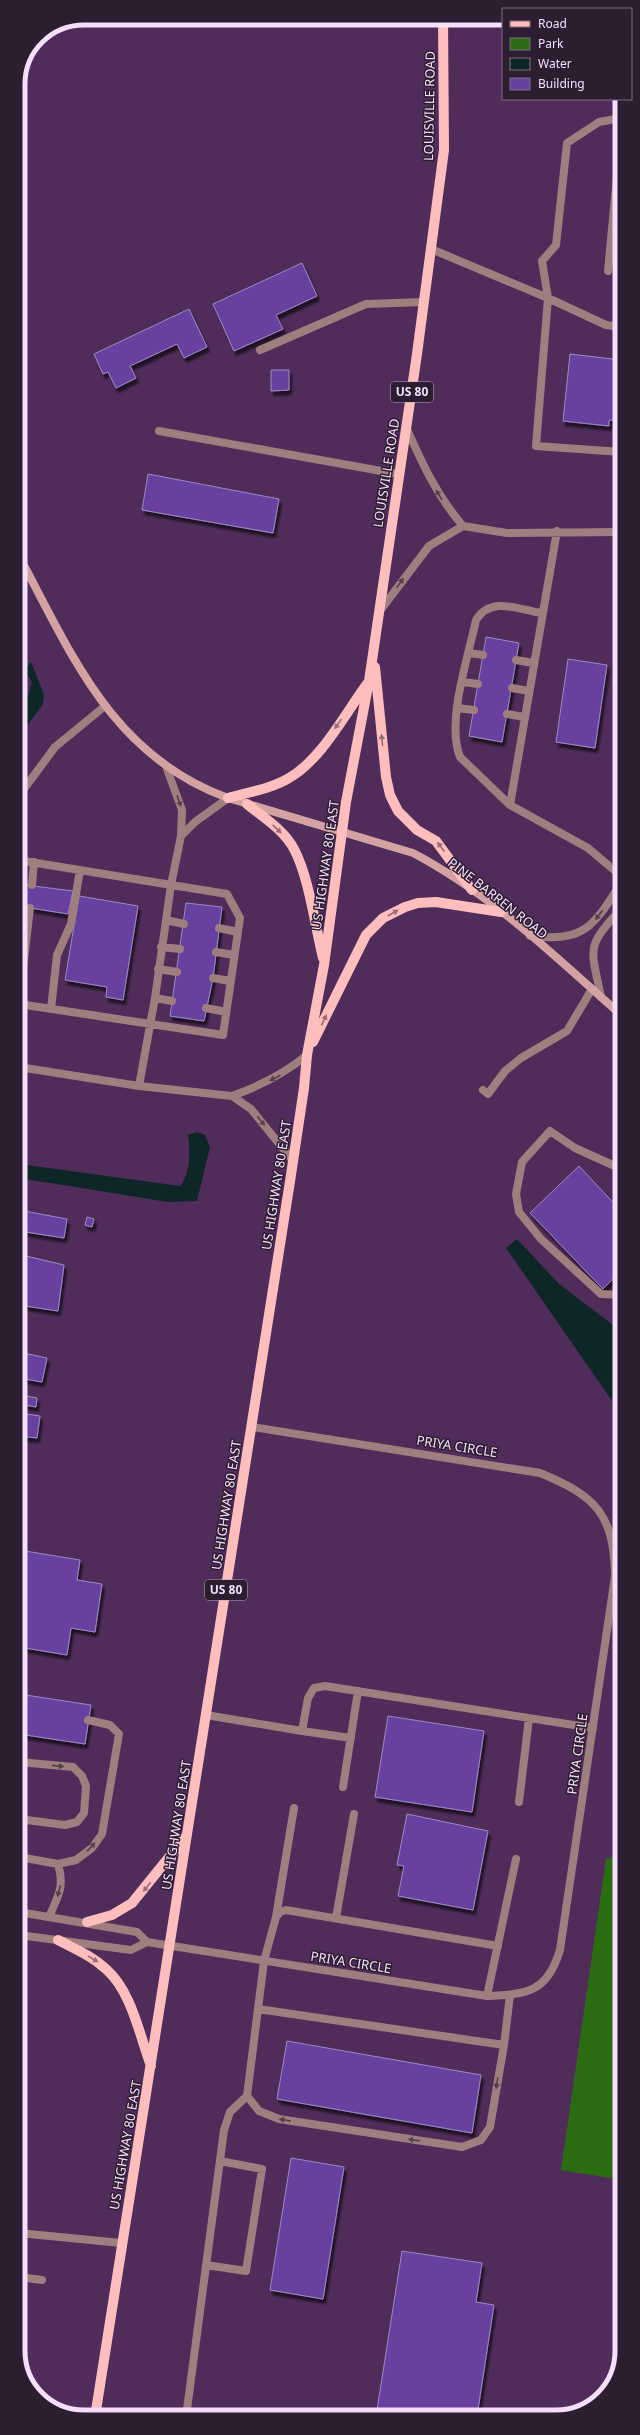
<svg xmlns="http://www.w3.org/2000/svg" width="640" height="2435" font-family="'Noto Sans',sans-serif">
	<style>
		.green { fill: #2a6d10 }
		.water { fill: #0e2627 }
		.building { fill: #6741a0; stroke: #9d8ac4; filter: url(#shadow) }
		.lines { fill: none; stroke-linecap: round; stroke-linejoin: round }
		.lane { stroke: #9e7e7e; stroke-width: 8 }
		.street { stroke: #9e7e7e; stroke-width: 8 }
		.secondary { stroke: #d4a2a2; stroke-width: 8 }
		.primary { stroke: #febebd; stroke-width: 10 }
		.oneway { fill: #553f4c }
		.oneway2 { fill: #966e77 }
		.labels { text-anchor: middle; stroke-width: 3; stroke-linejoin: round; paint-order: stroke }
		.shield { fill: #2d1d31; stroke: #b9a5be; stroke-width: 1 }
		.shield-label { font-size: 12px; font-weight: bold; fill: #f5dffa }
		.street-label { font-size: 13px; fill: #f5dffa; stroke: #2d1d31 }
		.rim { fill: none; stroke: #f5dffa; stroke-width: 5 }
	</style>
	<defs>
		<filter id="shadow"><feDropShadow dx="2.5" dy="4.5" stdDeviation="1" flood-color="#0009"/></filter>
	</defs>
	<rect width="100%" height="100%" fill="#502c5a"/>
	<path class="green" d="M 622,1856 L 622,2180 L 561,2170 L 606,1859 Z"/>
	<path class="water" d="M 31,662 L 44,695 L 43,704 L 18,738 L 18,710 L 27,700 L 32,682 L 24,670 Z
		M 197,1132 L 205,1135 L 210,1147 L 197,1201 L 168,1202 L 19,1178 L 19,1164 L 180,1186 C 191,1173 190,1150 188,1135 Z
		M 517,1239 L 559,1284 L 621,1331 L 621,1410 L 617,1408 L 506,1248 Z"/>
	<path class="building" d="M 302,263 L 317,296 L 276,315 L 283,329 L 234,351 L 213,304 Z
		M 189,309 L 207,347 L 184,358 L 177,344 L 130,366 L 136,378 L 116,388 L 108,372 L 103,374 L 94,354 Z
		M 570,354 L 621,360 L 621,421 L 609,420 L 609,426 L 563,421 Z
		M 271,370 L 289,370 L 289,390 L 271,391 Z
		M 148,474 L 279,499 L 273,533 L 142,510 Z
		M 486,637 L 519,643 L 502,742 L 469,736 Z
		M 568,659 L 607,665 L 595,748 L 556,742 Z
		M 619,695 L 621,696 L 621,713 L 616,712 Z
		M 18,884 L 73,891 L 68,914 L 18,906 Z
		M 79,896 L 138,906 L 123,1000 L 106,997 L 107,987 L 65,980 Z
		M 186,903 L 222,907 L 213,978 L 204,1021 L 170,1016 Z
		M 579,1166 L 621,1211 L 621,1271 L 603,1289 L 530,1213 Z
		M 19,1210 L 67,1219 L 64,1238 L 19,1231 Z
		M 87,1217 L 94,1219 L 92,1227 L 85,1225 Z
		M 26,1256 L 64,1265 L 58,1311 L 19,1305 Z
		M 19,1352 L 47,1358 L 42,1382 L 19,1378 Z
		M 26,1396 L 37,1398 L 36,1407 L 25,1405 Z
		M 19,1413 L 40,1416 L 37,1438 L 19,1436 Z
		M 19,1550 L 80,1560 L 77,1580 L 102,1584 L 95,1632 L 71,1628 L 67,1655 L 19,1647 Z
		M 19,1694 L 91,1705 L 85,1744 L 19,1734 Z
		M 388,1716 L 484,1731 L 472,1812 L 375,1797 Z
		M 407,1814 L 488,1831 L 473,1910 L 398,1896 L 404,1866 L 397,1865 Z
		M 287,2041 L 481,2075 L 472,2133 L 277,2099 Z
		M 291,2158 L 344,2167 L 323,2299 L 270,2290 Z
		M 402,2251 L 482,2263 L 476,2302 L 494,2305 L 477,2416 L 413,2416 L 377,2410 Z"/>
	<g class="lines">
		<path class="lane" d="M 621,118 L 599,122 L 567,143 L 556,245 L 542,261 L 548,298 L 536,446 L 621,452
			M 431,249 L 548,298 L 606,325 L 621,327
			M 608,271 L 621,134
			M 260,350 L 366,304 L 424,302
			M 406,427 C 422,463 437,496 463,526
			M 159,431 L 398,474
			M 379,612 L 429,546 L 463,526 L 507,533 L 621,532
			M 541,613 C 517,609 491,596 476,620 C 468,658 446,722 460,757 L 510,805 L 588,848 L 621,876
			M 469,653 L 483,655
			M 516,660 L 533,663
			M 463,682 L 478,684
			M 512,688 L 529,691
			M 457,708 L 474,710
			M 507,714 L 524,717
			M 18,797 L 55,747 L 105,706
			M 510,805 L 557,531
			M 181,836 L 195,822 L 228,798
			M 18,860 L 227,894 L 240,918 L 223,1035 L 19,1004
			M 32,885 L 34,862
			M 166,920 L 184,924
			M 219,928 L 238,932
			M 530,936 C 585,942 593,927 621,883
			M 161,947 L 180,949
			M 216,952 L 234,955
			M 158,969 L 177,972
			M 213,978 L 230,981
			M 601,997 C 591,947 585,948 621,909
			M 155,998 L 172,1001
			M 19,1002 L 30,908
			M 206,1008 L 226,1012
			M 51,1009 L 57,955 L 71,924 L 80,870
			M 19,1067 L 139,1086 L 232,1096 L 251,1109 L 293,1161
			M 139,1086 L 155,998 L 171,885 L 181,836 L 182,810 L 167,769
			M 483,1090 L 488,1094 L 505,1071 L 521,1058 L 567,1031 L 592,989
			M 232,1096 C 260,1086 284,1074 307,1055
			M 617,1167 L 575,1148 L 550,1131 L 522,1162 L 516,1194 L 519,1212 L 541,1239 L 601,1294 L 621,1295
			M 206,1715 L 302,1731 L 308,1698 L 314,1688 L 325,1686 L 593,1728
			M 302,1731 L 351,1738
			M 19,1762 L 73,1767 L 82,1776 L 86,1786 L 84,1813 L 77,1822 L 65,1825 L 19,1819
			M 343,1787 L 358,1691
			M 519,1802 L 529,1718
			M 19,1857 L 58,1864 C 65,1887 58,1896 49,1917
			M 58,1864 L 76,1860 L 92,1848 L 102,1834 L 119,1734 L 110,1725 L 88,1720
			M 276,1917 L 294,1808
			M 336,1918 L 354,1814
			M 487,1996 L 516,1859
			M 258,2009 L 504,2045 L 510,1995
			M 247,2096 L 259,2111 L 279,2119 L 462,2147 L 481,2140 L 490,2127 L 504,2045
			M 19,2233 L 121,2243
			M 206,2265 L 246,2271 L 262,2169 L 220,2161
			M 19,2277 L 42,2280
			M 186,2417 L 224,2130 L 230,2112 L 247,2096 L 264,1961 L 276,1917 L 280,1912 L 286,1910 L 498,1946"/>
		<path class="street" d="M 19,1912 L 137,1932 L 147,1942
			M 19,1935 L 131,1950 L 147,1942 L 487,1996 C 527,1994 547,1993 560,1950 L 615,1576 C 614,1514 596,1496 540,1473 L 252,1427"/>
		<path class="secondary" d="M 18,554 C 72,655 112,756 228,798 L 413,853 C 491,894 556,957 621,1015"/>
		<path class="primary" d="M 375,667 L 386,777 L 390,795 L 398,811 L 417,830 L 436,841 L 472,890
			M 228,798 C 248,792 271,789 289,778 C 321,760 345,714 367,684
			M 247,804 C 263,817 284,830 294,849 C 309,877 315,926 323,958
			M 313,1042 L 366,935 L 383,918 L 405,907 L 418,903 L 436,902 L 501,912
			M 87,1922 L 112,1915 L 132,1903 L 187,1835
			M 58,1940 C 75,1949 92,1956 106,1969 C 132,1992 139,2034 151,2066
			M 95,2417 L 291,1175 L 304,1088 L 307,1055 L 324,965 L 346,802 L 369,681 L 417,354 L 444,150 L 443,18"/>
	</g>
	<defs><path id="oneway-solid" d="M-6-.8H1V-3.2L6.5 0L1 3.2V.8H-6Z"/></defs>
	<g class="oneway">
		<use href="#oneway-solid" transform="translate(439 495) rotate(-122)"/>
		<use href="#oneway-solid" transform="translate(400 583) rotate(-55)"/>
		<use href="#oneway-solid" transform="translate(179 801) rotate(70)"/>
		<use href="#oneway-solid" transform="translate(599 915) rotate(127)"/>
		<use href="#oneway-solid" transform="translate(275 1078) rotate(153)"/>
		<use href="#oneway-solid" transform="translate(261 1121) rotate(52)"/>
		<use href="#oneway-solid" transform="translate(58 1766) rotate(6)"/>
		<use href="#oneway-solid" transform="translate(91 1847) rotate(-47)"/>
		<use href="#oneway-solid" transform="translate(59 1891) rotate(105)"/>
		<use href="#oneway-solid" transform="translate(497 2083) rotate(99)"/>
		<use href="#oneway-solid" transform="translate(285 2120) rotate(-171)"/>
		<use href="#oneway-solid" transform="translate(414 2140) rotate(-171)"/>
	</g>
	<g class="oneway2">
		<use href="#oneway-solid" transform="translate(338 724) rotate(125)"/>
		<use href="#oneway-solid" transform="translate(382 740) rotate(-96)"/>
		<use href="#oneway-solid" transform="translate(277 829) rotate(43)"/>
		<use href="#oneway-solid" transform="translate(441 847) rotate(-127)"/>
		<use href="#oneway-solid" transform="translate(393 913) rotate(-30)"/>
		<use href="#oneway-solid" transform="translate(324 1020) rotate(-64)"/>
		<use href="#oneway-solid" transform="translate(147 1887) rotate(128)"/>
		<use href="#oneway-solid" transform="translate(93 1959) rotate(31)"/>
	</g>
	<g class="labels">
		<g class="shield">
			<rect x="391" y="382" width="42" height="20" rx="3"/>
			<rect x="205" y="1580" width="42" height="20" rx="3"/>
		</g>
		<g class="shield-label">
			<text x="412" y="396">US 80</text>
			<text x="226" y="1594">US 80</text>
		</g>
		<g class="street-label">
			<text transform="translate(429 106) rotate(-89)" y="5">LOUISVILLE ROAD</text>
			<text transform="translate(386 473) rotate(-81)" y="5">LOUISVILLE ROAD</text>
			<text transform="translate(325 865) rotate(-82)" y="5">US HIGHWAY 80 EAST</text>
			<text transform="translate(498 898) rotate(38)" y="5">PINE BARREN ROAD</text>
			<text transform="translate(276 1185) rotate(-81)" y="5">US HIGHWAY 80 EAST</text>
			<text transform="translate(457 1446) rotate(9)" y="5">PRIYA CIRCLE</text>
			<text transform="translate(226 1505) rotate(-81)" y="5">US HIGHWAY 80 EAST</text>
			<text transform="translate(577 1754) rotate(-82)" y="5">PRIYA CIRCLE</text>
			<text transform="translate(176 1825) rotate(-81)" y="5">US HIGHWAY 80 EAST</text>
			<text transform="translate(351 1962) rotate(9)" y="5">PRIYA CIRCLE</text>
			<text transform="translate(125 2145) rotate(-80)" y="5">US HIGHWAY 80 EAST</text>
		</g>
	</g>
	<path d="M0 0H640V2435H0ZM84 25H556A59 59 0 0 1 615 84V2351A59 59 0 0 1 556 2410H84A59 59 0 0 1 25 2351V84A59 59 0 0 1 84 25Z" fill="#2d1d31" fill-rule="evenodd"/>
	<path class="rim" d="M84 25H556A59 59 0 0 1 615 84V2351A59 59 0 0 1 556 2410H84A59 59 0 0 1 25 2351V84A59 59 0 0 1 84 25Z"/>
	<rect x="502" y="8" width="130" height="92" fill="#2d1d31" stroke="#7d6b81"/>
	<rect x="510" y="21" width="20" height="6" fill="#febebd" stroke="#7d6b81"/>
	<text x="538" y="28" font-size="12" fill="#f5dffa">Road</text>
	<rect x="510" y="38" width="20" height="12" fill="#2a6d10" stroke="#7d6b81"/>
	<text x="538" y="48" font-size="12" fill="#f5dffa">Park</text>
	<rect x="510" y="58" width="20" height="12" fill="#0e2627" stroke="#7d6b81"/>
	<text x="538" y="68" font-size="12" fill="#f5dffa">Water</text>
	<rect x="510" y="78" width="20" height="12" fill="#6741a0" stroke="#7d6b81"/>
	<text x="538" y="88" font-size="12" fill="#f5dffa">Building</text>
</svg>
